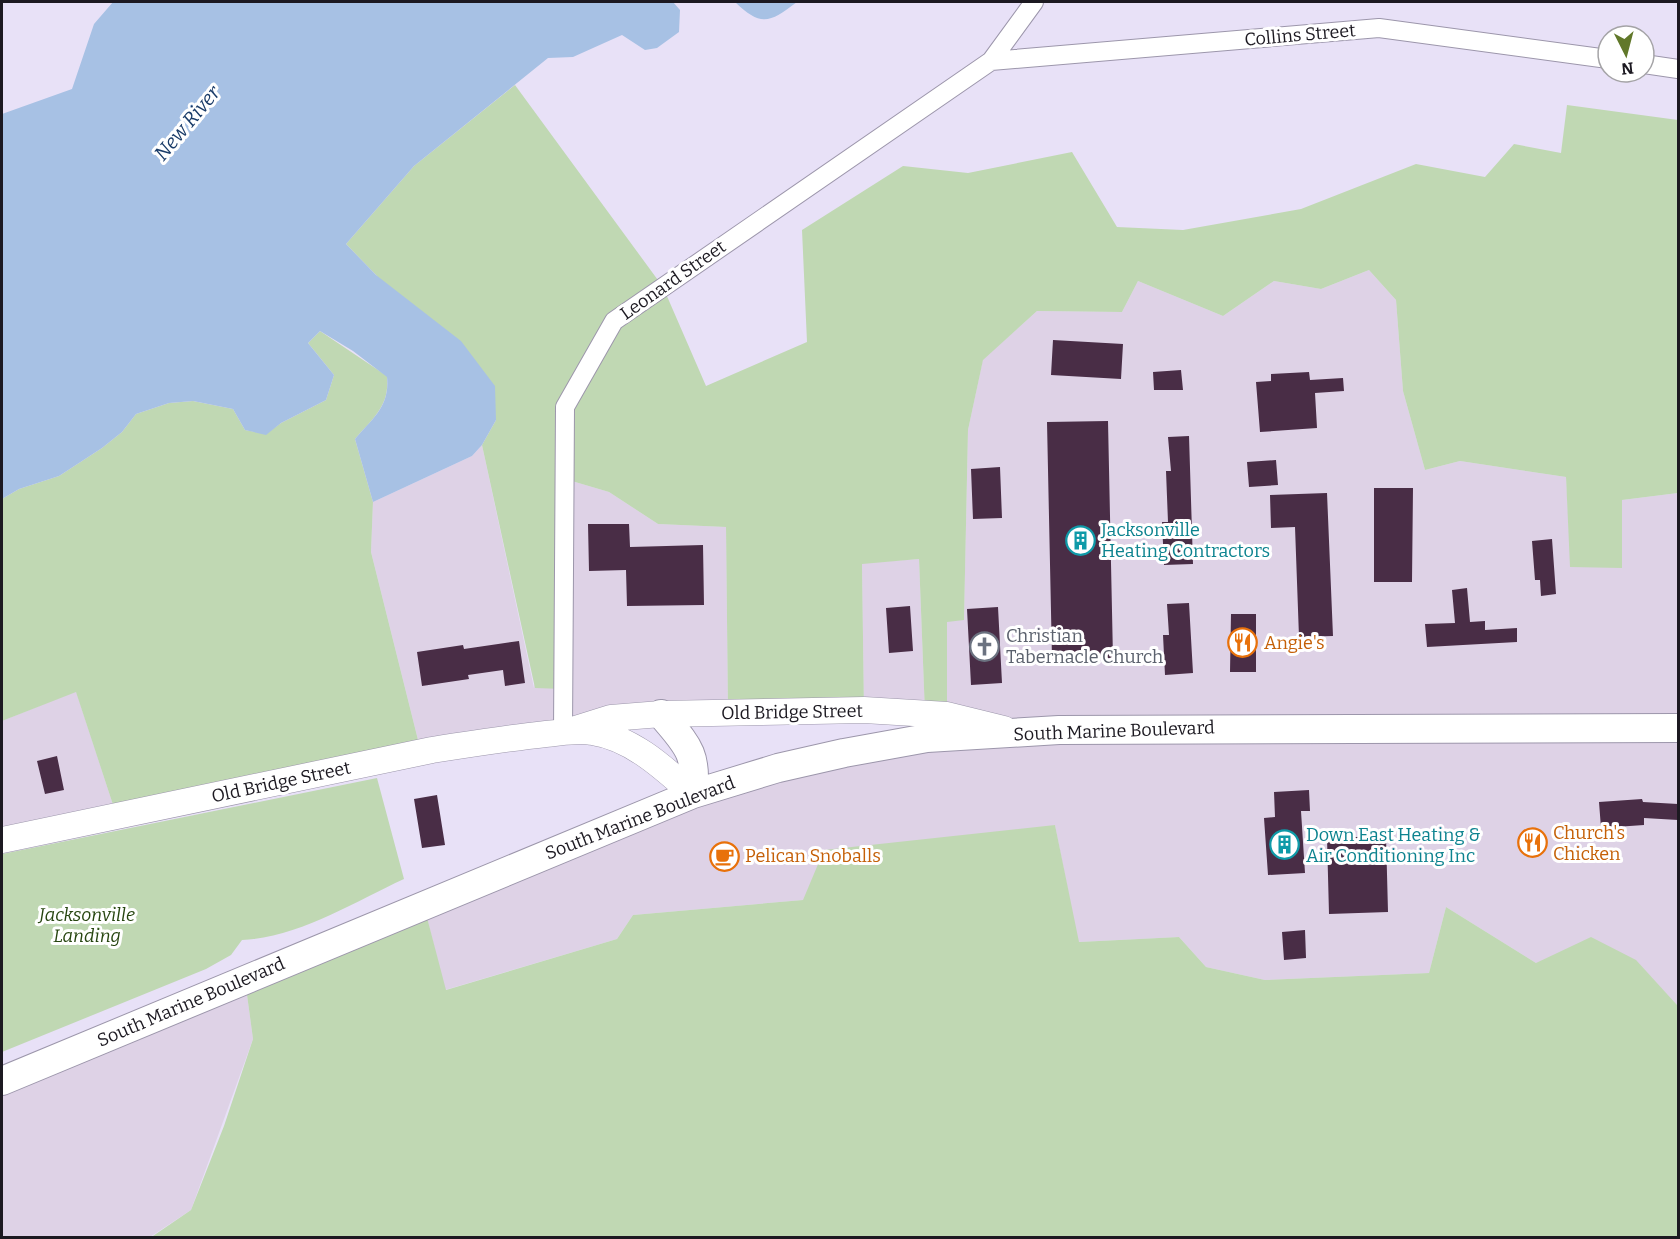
<svg xmlns="http://www.w3.org/2000/svg" width="1680" height="1239" font-family="Bitter,serif">
	<style>
		.commercial { fill: #ded2e6 }
		.green { fill: #c0d8b3 }
		.water { fill: #a7c1e4 }
		.building { fill: #492d46 }
		.lines { fill: none; stroke-linecap: round; stroke-linejoin: round }
		.street-casing { stroke: #9c96ab; stroke-width: 20 }
		.secondary-casing { stroke: #9c96ab; stroke-width: 27 }
		.primary-casing { stroke: #9c96ab; stroke-width: 30 }
		.street { stroke: #fff; stroke-width: 18 }
		.secondary { stroke: #fff; stroke-width: 26 }
		.primary { stroke: #fff; stroke-width: 28 }
		.labels { text-anchor: middle; stroke-width: 6; stroke-linejoin: round; paint-order: stroke }
		.street-label { font-size: 18px; fill: #1c1921; stroke: #fff }
		.culture-label { font-size: 18px; fill: #0d838f; stroke: #fff; text-anchor: start }
		.worship-label { font-size: 18px; fill: #5b616d; stroke: #fff; text-anchor: start }
		.food-label { font-size: 18px; fill: #c56008; stroke: #fff; text-anchor: start }
		.park-label { font-size: 18px; font-style: italic; fill: #26450f; stroke: #fff }
		.water-label { font-size: 20px; font-style: italic; fill: #1a3c69; stroke: #fff }
	</style>
	<rect width="100%" height="100%" fill="#e8e1f7"/>
	<path class="commercial" d="M 1369,270 L 1396,300 L 1403,391 L 1425,470 L 1460,461 L 1566,477 L 1571,567 L 1622,500 L 1678,493 L 1678,1006 L 1636,961 L 1536,963 L 1446,907 L 1429,973 L 1265,980 L 1206,967 L 1179,937 L 1078,942 L 1055,825 L 803,900 L 633,915 L 617,939 L 445,990 L 424,906 L 947,715 L 947,621 L 964,619 L 968,430 L 983,359 L 1037,311 L 1122,312 L 1138,281 L 1223,316 L 1274,281 L 1321,289 Z
		M 482,445 L 534,688 L 565,479 L 609,492 L 658,524 L 726,527 L 728,713 L 421,752 L 371,552 L 373,502 L 472,456 Z
		M 919,559 L 925,714 L 864,710 L 862,563 Z
		M 76,691 L 117,817 L 2,838 L 2,721 Z
		M 245,980 L 253,1039 L 191,1210 L 150,1237 L 2,1238 L 2,1081 Z"/>
	<path class="green" d="M 515,85 L 663,287 L 706,386 L 807,342 L 802,230 L 903,166 L 968,173 L 1072,152 L 1117,227 L 1183,230 L 1301,209 L 1416,164 L 1485,177 L 1514,144 L 1561,153 L 1567,105 L 1678,120 L 1678,493 L 1622,500 L 1622,568 L 1570,567 L 1566,477 L 1460,461 L 1425,470 L 1403,391 L 1396,300 L 1369,270 L 1321,289 L 1274,281 L 1223,316 L 1138,281 L 1122,312 L 1037,311 L 983,360 L 968,430 L 964,620 L 947,622 L 947,715 L 925,714 L 919,559 L 862,564 L 864,710 L 728,713 L 726,527 L 658,524 L 609,492 L 565,479 L 563,689 L 535,688 L 482,445 L 496,420 L 376,275 L 346,244 L 414,166 Z
		M 320,331 L 387,376 C 390,406 373,418 355,439 L 373,502 L 371,552 L 421,752 L 117,817 L 76,692 L 2,721 L 2,499 L 19,489 L 59,476 L 102,448 L 122,432 L 136,414 L 169,403 L 193,401 L 233,409 L 245,430 L 266,434 L 281,423 L 326,400 L 334,375 L 308,343 Z
		M 377,778 L 404,879 C 354,902 297,938 242,940 L 231,955 L 206,969 L 2,1052 L 2,854 Z
		M 1055,825 L 1079,942 L 1179,937 L 1206,967 L 1265,980 L 1429,973 L 1446,907 L 1536,963 L 1591,937 L 1636,960 L 1678,1006 L 1678,1237 L 150,1238 L 191,1210 L 224,1126 L 253,1039 L 245,980 L 424,906 L 446,990 L 617,939 L 633,915 L 803,900 L 824,850 Z"/>
	<path class="water" d="M 113,2 L 673,2 L 680,10 L 679,32 L 657,48 L 645,50 L 622,35 L 573,57 L 548,58 L 414,166 L 346,244 L 376,275 L 461,341 L 495,386 L 496,420 L 482,445 L 472,456 L 373,502 L 355,439 C 373,418 390,406 387,377 L 353,351 L 320,331 L 308,343 L 334,375 L 326,400 L 281,423 L 266,435 L 245,430 L 233,409 L 193,401 L 169,403 L 136,414 L 122,432 L 102,448 L 59,476 L 19,489 L 2,499 L 2,114 L 72,89 L 94,24 Z
		M 735,2 L 797,2 C 770,22 762,28 735,2 Z"/>
	<path class="building" d="M 1053,340 L 1123,344 L 1121,379 L 1051,375 Z
		M 1181,370 L 1183,390 L 1154,390 L 1153,372 Z
		M 1309,372 L 1310,380 L 1343,378 L 1344,391 L 1315,393 L 1317,428 L 1260,432 L 1256,382 L 1271,381 L 1271,374 Z
		M 1108,421 L 1113,658 L 1052,659 L 1047,422 Z
		M 1189,436 L 1193,564 L 1164,565 L 1162,522 L 1168,522 L 1166,471 L 1171,471 L 1168,437 Z
		M 1276,460 L 1278,485 L 1249,487 L 1247,462 Z
		M 1000,467 L 1002,518 L 973,519 L 971,469 Z
		M 1374,488 L 1413,488 L 1412,582 L 1374,582 Z
		M 1327,493 L 1333,636 L 1299,637 L 1295,527 L 1271,528 L 1270,495 Z
		M 588,524 L 629,524 L 630,547 L 703,545 L 704,605 L 627,606 L 626,570 L 589,571 Z
		M 1552,539 L 1556,594 L 1541,596 L 1540,580 L 1535,580 L 1532,541 Z
		M 1467,588 L 1470,622 L 1485,621 L 1485,630 L 1517,628 L 1517,642 L 1427,647 L 1425,624 L 1455,623 L 1452,590 Z
		M 1189,603 L 1193,673 L 1165,675 L 1163,635 L 1169,635 L 1167,604 Z
		M 910,606 L 913,651 L 889,653 L 886,608 Z
		M 998,607 L 1002,683 L 971,685 L 967,609 Z
		M 1231,614 L 1256,614 L 1256,672 L 1230,672 Z
		M 519,641 L 525,683 L 505,686 L 503,670 L 468,675 L 469,679 L 422,686 L 417,652 L 463,645 L 464,649 Z
		M 57,756 L 64,790 L 45,794 L 37,761 Z
		M 1309,790 L 1310,811 L 1301,811 L 1305,873 L 1268,875 L 1264,818 L 1275,817 L 1274,792 Z
		M 437,795 L 445,845 L 422,848 L 414,799 Z
		M 1642,799 L 1643,802 L 1678,804 L 1678,820 L 1644,818 L 1644,825 L 1601,828 L 1599,802 Z
		M 1386,836 L 1388,912 L 1329,914 L 1327,838 Z
		M 1305,930 L 1306,958 L 1284,960 L 1282,932 Z"/>
	<g class="lines">
		<defs>
			<path id="street" d="M 991,61 L 1379,28 L 1608,59
				M 1644,64 L 1678,69
				M 563,732 L 565,407 L 614,321 L 991,61 L 1034,2"/>
			<path id="secondary" d="M 576,729 L 611,718 L 661,714 L 864,710 L 947,715 L 1004,729
				M 2,840 L 432,750 C 470,744 508,738 546,734 C 560,733 578,729 592,732 C 632,738 664,768 693,794"/>
			<path id="primary" d="M 661,714 C 686,744 698,752 693,794
				M 2,1081 L 693,794 L 778,768 L 844,753 L 927,738 L 1059,730 L 1678,728"/>
		</defs>
		<use href="#street" class="street-casing"/>
		<use href="#secondary" class="secondary-casing"/>
		<use href="#primary" class="primary-casing"/>
		<use href="#street" class="street"/>
		<use href="#secondary" class="secondary"/>
		<use href="#primary" class="primary"/>
	</g>
	<defs>
		<symbol id="building-ring" viewBox="-11 -11 22 22"><circle r="9.5" fill="#fff" stroke="#0f9aa8" stroke-width="1.5"/><path d="M-4-6H4V6H1V3H-1V6H-4ZM-2.5-4.3h1.7v1.8h-1.7ZM.8-4.3h1.7v1.8H.8ZM-2.5-1h1.7V.8h-1.7ZM.8-1h1.7V.8H.8Z" fill="#0f9aa8"/></symbol>
		<symbol id="restaurant-ring" viewBox="-11 -11 22 22"><circle r="9.5" fill="#fff" stroke="#e8710a" stroke-width="1.5"/><path d="M-5-6h1v4h1v-4h1v4h1v-4h1v5L-1.5 .5V6h-2V.5L-5-1ZM5-6V6H3V1.5H1.5Q1.5-4 5-6Z" fill="#e8710a"/></symbol>
		<symbol id="church-ring" viewBox="-11 -11 22 22"><circle r="9.5" fill="#fff" stroke="#6b7280" stroke-width="1.5"/><path d="M-1.2-6h2.4v3.5h3.3v2.4h-3.3V6h-2.4V-.1h-3.3v-2.4h3.3Z" fill="#6b7280"/></symbol>
		<symbol id="cafe-ring" viewBox="-11 -11 22 22"><circle r="9.5" fill="#fff" stroke="#e8710a" stroke-width="1.5"/><path d="M-5.5-4.5H6V0H3Q3 3.5 0 3.5H-2.5Q-5.5 3.5-5.5 0ZM3-3.2v2h1.7v-2ZM-6 4.5H4V6H-6Z" fill="#e8710a"/></symbol>
	</defs>
	<g fill-rule="evenodd">
		<use href="#building-ring" x="1064" y="524" width="33" height="33"/>
		<use href="#restaurant-ring" x="1226" y="626" width="33" height="33"/>
		<use href="#church-ring" x="968" y="630" width="33" height="33"/>
		<use href="#restaurant-ring" x="1516" y="826" width="33" height="33"/>
		<use href="#building-ring" x="1268" y="828" width="33" height="33"/>
		<use href="#cafe-ring" x="708" y="840" width="33" height="33"/>
	</g>
	<g class="labels">
		<g class="street-label">
			<text transform="translate(1300 35) rotate(-5)" y="6">Collins Street</text>
			<text transform="translate(673 280) rotate(-35)" y="6">Leonard Street</text>
			<text transform="translate(792 712) rotate(-1)" y="6">Old Bridge Street</text>
			<text transform="translate(1114 731) rotate(-2)" y="6">South Marine Boulevard</text>
			<text transform="translate(281 782) rotate(-12)" y="6">Old Bridge Street</text>
			<text transform="translate(640 818) rotate(-21)" y="6">South Marine Boulevard</text>
			<text transform="translate(191 1002) rotate(-23)" y="6">South Marine Boulevard</text>
		</g>
		<g class="culture-label">
			<text x="1101" y="536">Jacksonville<tspan x="1101" dy="21">Heating Contractors</tspan></text>
			<text x="1306" y="841">Down East Heating &amp;<tspan x="1306" dy="21">Air Conditioning Inc</tspan></text>
		</g>
		<g class="worship-label">
			<text x="1006" y="642">Christian<tspan x="1006" dy="21">Tabernacle Church</tspan></text>
		</g>
		<g class="food-label">
			<text x="1264" y="649">Angie's</text>
			<text x="1553" y="839">Church's<tspan x="1553" dy="21">Chicken</tspan></text>
			<text x="745" y="862">Pelican Snoballs</text>
		</g>
		<g class="park-label">
			<text x="87" y="921">Jacksonville<tspan x="87" dy="21">Landing</tspan></text>
		</g>
		<g class="water-label">
			<text transform="translate(187 123) rotate(-50)" y="7">New River</text>
		</g>
	</g>
	<rect width="1680" height="1239" fill="none" stroke="#1c1921" stroke-width="6"/>
	<g transform="translate(1626 54) rotate(174)"><circle r="28" fill="#ffffff" stroke="#a4a3a6" stroke-width="1.5"/>
	<path d="M0-4.5L10 22L0 15L-10 22Z" fill="#61782a"/>
	<text y="-9" font-size="16" font-weight="bold" text-anchor="middle" fill="#1c1921">N</text>
	</g>
</svg>
